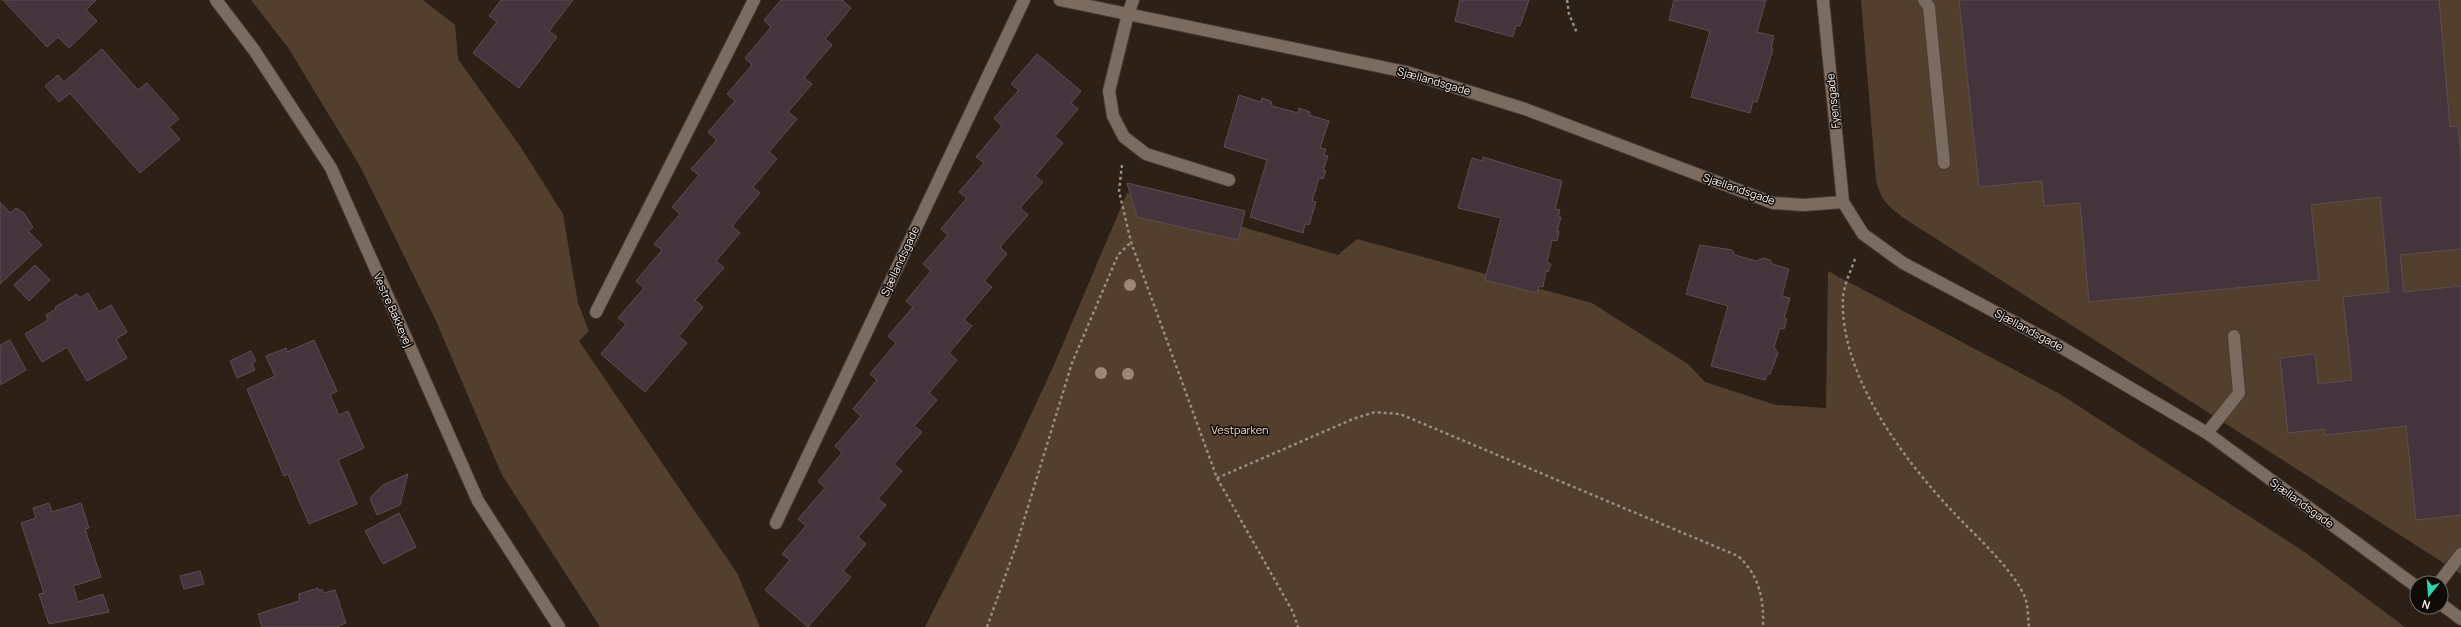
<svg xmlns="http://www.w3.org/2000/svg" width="2461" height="627" font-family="Manrope,sans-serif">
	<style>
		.green { fill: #533f2e }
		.building { fill: #45343b; stroke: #5f4d54 }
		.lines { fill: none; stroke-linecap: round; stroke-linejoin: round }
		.lane-casing { stroke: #473c36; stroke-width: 14 }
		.street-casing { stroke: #473c36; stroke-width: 14 }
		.path { stroke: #988d85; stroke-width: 2.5; stroke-dasharray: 3 3; stroke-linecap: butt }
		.lane { stroke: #7c6c60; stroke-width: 12 }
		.street { stroke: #7c6c60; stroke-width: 12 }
		.tree { fill: #9d8675 }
		.labels { text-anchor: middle; stroke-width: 3; stroke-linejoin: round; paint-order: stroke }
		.street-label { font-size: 11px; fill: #faf1eb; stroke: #110b07 }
		.park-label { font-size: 11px; fill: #f9dac3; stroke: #110b07 }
	</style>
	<rect width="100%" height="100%" fill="#2d2016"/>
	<path class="green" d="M 251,0 L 423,0 L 455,25 L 458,59 L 520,146 L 563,214 L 578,303 L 589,331 L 579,341 L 737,573 L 760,627 L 600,627 L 502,475 L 436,321 L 361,168 L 289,49 Z
		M 1861,0 L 2461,0 L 2461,574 L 1905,219 C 1888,206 1881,201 1876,180 Z
		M 1127,193 L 1338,255 L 1357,239 L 1592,303 L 1688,364 L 1705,382 L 1776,405 L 1826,408 L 1828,271 L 2060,394 L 2306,553 L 2405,627 L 925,627 L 1012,455 L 1054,365 Z"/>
	<path class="building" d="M 3,0 L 96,0 L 86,10 L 97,21 L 69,48 L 58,37 L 47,47 Z
		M 501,0 L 573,0 L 549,31 L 557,37 L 519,88 L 473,53 L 497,22 L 489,16 Z
		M 781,0 L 844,0 L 843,1 L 851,8 L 825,39 L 832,45 L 804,78 L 812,84 L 788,112 L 797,119 L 769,152 L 777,159 L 753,187 L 760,193 L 732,226 L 740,233 L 716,261 L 724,268 L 695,300 L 703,307 L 679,336 L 687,343 L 645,392 L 601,354 L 626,324 L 618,318 L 644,288 L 636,281 L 662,250 L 654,244 L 680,214 L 672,207 L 699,175 L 691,169 L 717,140 L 708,132 L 735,101 L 727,94 L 752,65 L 745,58 L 771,27 L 764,20 Z
		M 1460,0 L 1529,0 L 1520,26 L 1516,25 L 1513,37 L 1455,21 Z
		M 1674,0 L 1766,0 L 1757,32 L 1774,36 L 1771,49 L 1773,49 L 1757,102 L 1753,101 L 1750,113 L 1691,97 L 1710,31 L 1669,20 Z
		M 1959,0 L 2439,0 L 2450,127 L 2458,126 L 2461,156 L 2461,249 L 2400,255 L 2404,292 L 2461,286 L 2461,515 L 2416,520 L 2406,426 L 2325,435 L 2324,429 L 2288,433 L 2280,358 L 2315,354 L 2318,384 L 2352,380 L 2343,297 L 2389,292 L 2380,197 L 2311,205 L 2319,280 L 2089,302 L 2080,203 L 2044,206 L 2042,181 L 1979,187 Z
		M 102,49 L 138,90 L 147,83 L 179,119 L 169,127 L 180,139 L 140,173 L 70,93 L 59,102 L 45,86 L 58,75 L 64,82 Z
		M 1037,54 L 1081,91 L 1071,103 L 1078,109 L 1055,136 L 1063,143 L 1035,176 L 1043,182 L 1020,208 L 1028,215 L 1000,247 L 1007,254 L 984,281 L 992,287 L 964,320 L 972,326 L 949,353 L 957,360 L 929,393 L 937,400 L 914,426 L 922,432 L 894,464 L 902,471 L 878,499 L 886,505 L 858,537 L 866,544 L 843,571 L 851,577 L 808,627 L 765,590 L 790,560 L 782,554 L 806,526 L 798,519 L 825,488 L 818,481 L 842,453 L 835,446 L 861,416 L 853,409 L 877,380 L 870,374 L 896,343 L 888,336 L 913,307 L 906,301 L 931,271 L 923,264 L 948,235 L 941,229 L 967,198 L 959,192 L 984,163 L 976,157 L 1002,126 L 994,118 L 1019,90 L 1011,84 Z
		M 1239,95 L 1261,102 L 1262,98 L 1271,101 L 1272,106 L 1298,113 L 1299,108 L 1310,112 L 1309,115 L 1329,121 L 1320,148 L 1326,149 L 1324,155 L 1328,156 L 1323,171 L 1326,171 L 1323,179 L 1319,178 L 1312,201 L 1316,202 L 1309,225 L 1305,224 L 1303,233 L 1250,217 L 1267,160 L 1224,147 Z
		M 1483,157 L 1562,181 L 1555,209 L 1560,210 L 1558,217 L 1561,217 L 1557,231 L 1559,231 L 1557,241 L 1552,240 L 1547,262 L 1551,264 L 1548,272 L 1546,271 L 1543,287 L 1539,286 L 1537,293 L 1485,280 L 1501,218 L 1458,208 L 1472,158 L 1482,161 Z
		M 1127,183 L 1245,211 L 1238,240 L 1137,217 Z
		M 0,202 L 10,213 L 16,208 L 24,213 L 33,227 L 28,231 L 42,245 L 0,284 Z
		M 1700,245 L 1732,250 L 1735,255 L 1756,261 L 1763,258 L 1770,260 L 1772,264 L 1789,269 L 1782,296 L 1790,298 L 1784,318 L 1787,319 L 1784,329 L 1780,328 L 1774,347 L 1778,353 L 1770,374 L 1767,374 L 1765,380 L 1711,366 L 1728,306 L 1686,294 Z
		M 35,265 L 50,280 L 29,301 L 14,285 Z
		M 88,293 L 99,312 L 111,305 L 127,332 L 116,339 L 127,358 L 87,381 L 67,347 L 42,362 L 25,334 L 48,320 L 46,315 L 56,309 L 55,307 L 77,294 L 80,298 Z
		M 10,340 L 26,370 L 0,385 L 0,345 Z
		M 314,340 L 337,391 L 330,395 L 339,415 L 348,411 L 364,448 L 338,460 L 357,504 L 309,524 L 288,474 L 284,476 L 247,389 L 275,376 L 266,356 L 286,348 L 287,352 Z
		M 251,351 L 256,361 L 252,363 L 255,370 L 237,378 L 230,361 Z
		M 408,474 L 400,505 L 377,515 L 370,498 L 383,485 Z
		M 49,503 L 52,512 L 81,503 L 89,528 L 85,529 L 101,577 L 73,586 L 78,602 L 103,594 L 109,612 L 49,624 L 39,594 L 44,593 L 21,523 L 36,518 L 33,508 Z
		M 399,513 L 416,547 L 383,564 L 365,531 Z
		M 200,571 L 204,584 L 184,589 L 180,576 Z
		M 318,588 L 319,591 L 322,589 L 324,593 L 335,590 L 346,623 L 337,627 L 262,627 L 258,614 L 299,601 L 299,594 Z"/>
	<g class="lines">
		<defs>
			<path id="lane" d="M 1924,0 L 1929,7 L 1944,163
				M 1128,14 L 1109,91 L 1113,116 L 1124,137 L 1146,154 L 1229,180
				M 2207,433 L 2239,393 L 2234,336
				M 2439,583 L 2461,554"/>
			<path id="street" d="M 216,0 L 254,50 L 331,168 L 478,501 L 559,627
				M 1060,0 L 1406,72 L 1525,109 L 1773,203 L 1804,205 L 1843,202 L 1863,234 L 1903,263 L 2061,347 L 2207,433 L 2417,587
				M 1823,0 L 1843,202
				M 1128,14 L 1133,0
				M 596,312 L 754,0
				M 776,523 L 1024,0
				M 2441,604 L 2461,619"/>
		</defs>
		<use href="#lane" class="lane-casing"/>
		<use href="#street" class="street-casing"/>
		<path class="path" d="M 1567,0 L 1569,14 L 1577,33
			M 1122,165 L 1119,191 L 1131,242 L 1217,478 L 1293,612 L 1298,627
			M 1855,259 C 1851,270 1844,285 1843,297 C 1839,375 1904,460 1954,513 C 1975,535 2016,572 2026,600 C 2028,608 2028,618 2029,627
			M 1217,478 L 1353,419 L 1375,412 L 1400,414 L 1738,556 C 1759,575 1764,598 1763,627
			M 987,627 L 1016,546 L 1072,363 L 1118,255 L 1131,242"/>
		<use href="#lane" class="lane"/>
		<use href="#street" class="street"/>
	</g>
	<g class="tree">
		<circle cx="1130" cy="285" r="6"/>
		<circle cx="1101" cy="373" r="6"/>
		<circle cx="1128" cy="374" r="6"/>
	</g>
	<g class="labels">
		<g class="street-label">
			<text transform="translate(1434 81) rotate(16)" y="4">Sjællandsgade</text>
			<text transform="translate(1833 101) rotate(-96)" y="4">Fyensgade</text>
			<text transform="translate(1739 189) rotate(19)" y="4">Sjællandsgade</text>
			<text transform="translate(900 261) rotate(-65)" y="4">Sjællandsgade</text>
			<text transform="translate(393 310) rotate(66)" y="4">Vestre Bakkevej</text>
			<text transform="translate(2029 330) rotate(28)" y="4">Sjællandsgade</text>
			<text transform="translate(2302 503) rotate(36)" y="4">Sjællandsgade</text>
		</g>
		<g class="park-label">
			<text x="1240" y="434">Vestparken</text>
		</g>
	</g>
	<g transform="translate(2429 595) rotate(197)"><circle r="19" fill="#110b07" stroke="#6e6762"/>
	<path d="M0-3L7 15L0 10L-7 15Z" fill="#2ed4aa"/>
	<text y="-6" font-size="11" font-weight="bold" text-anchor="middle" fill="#faf1eb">N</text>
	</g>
</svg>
